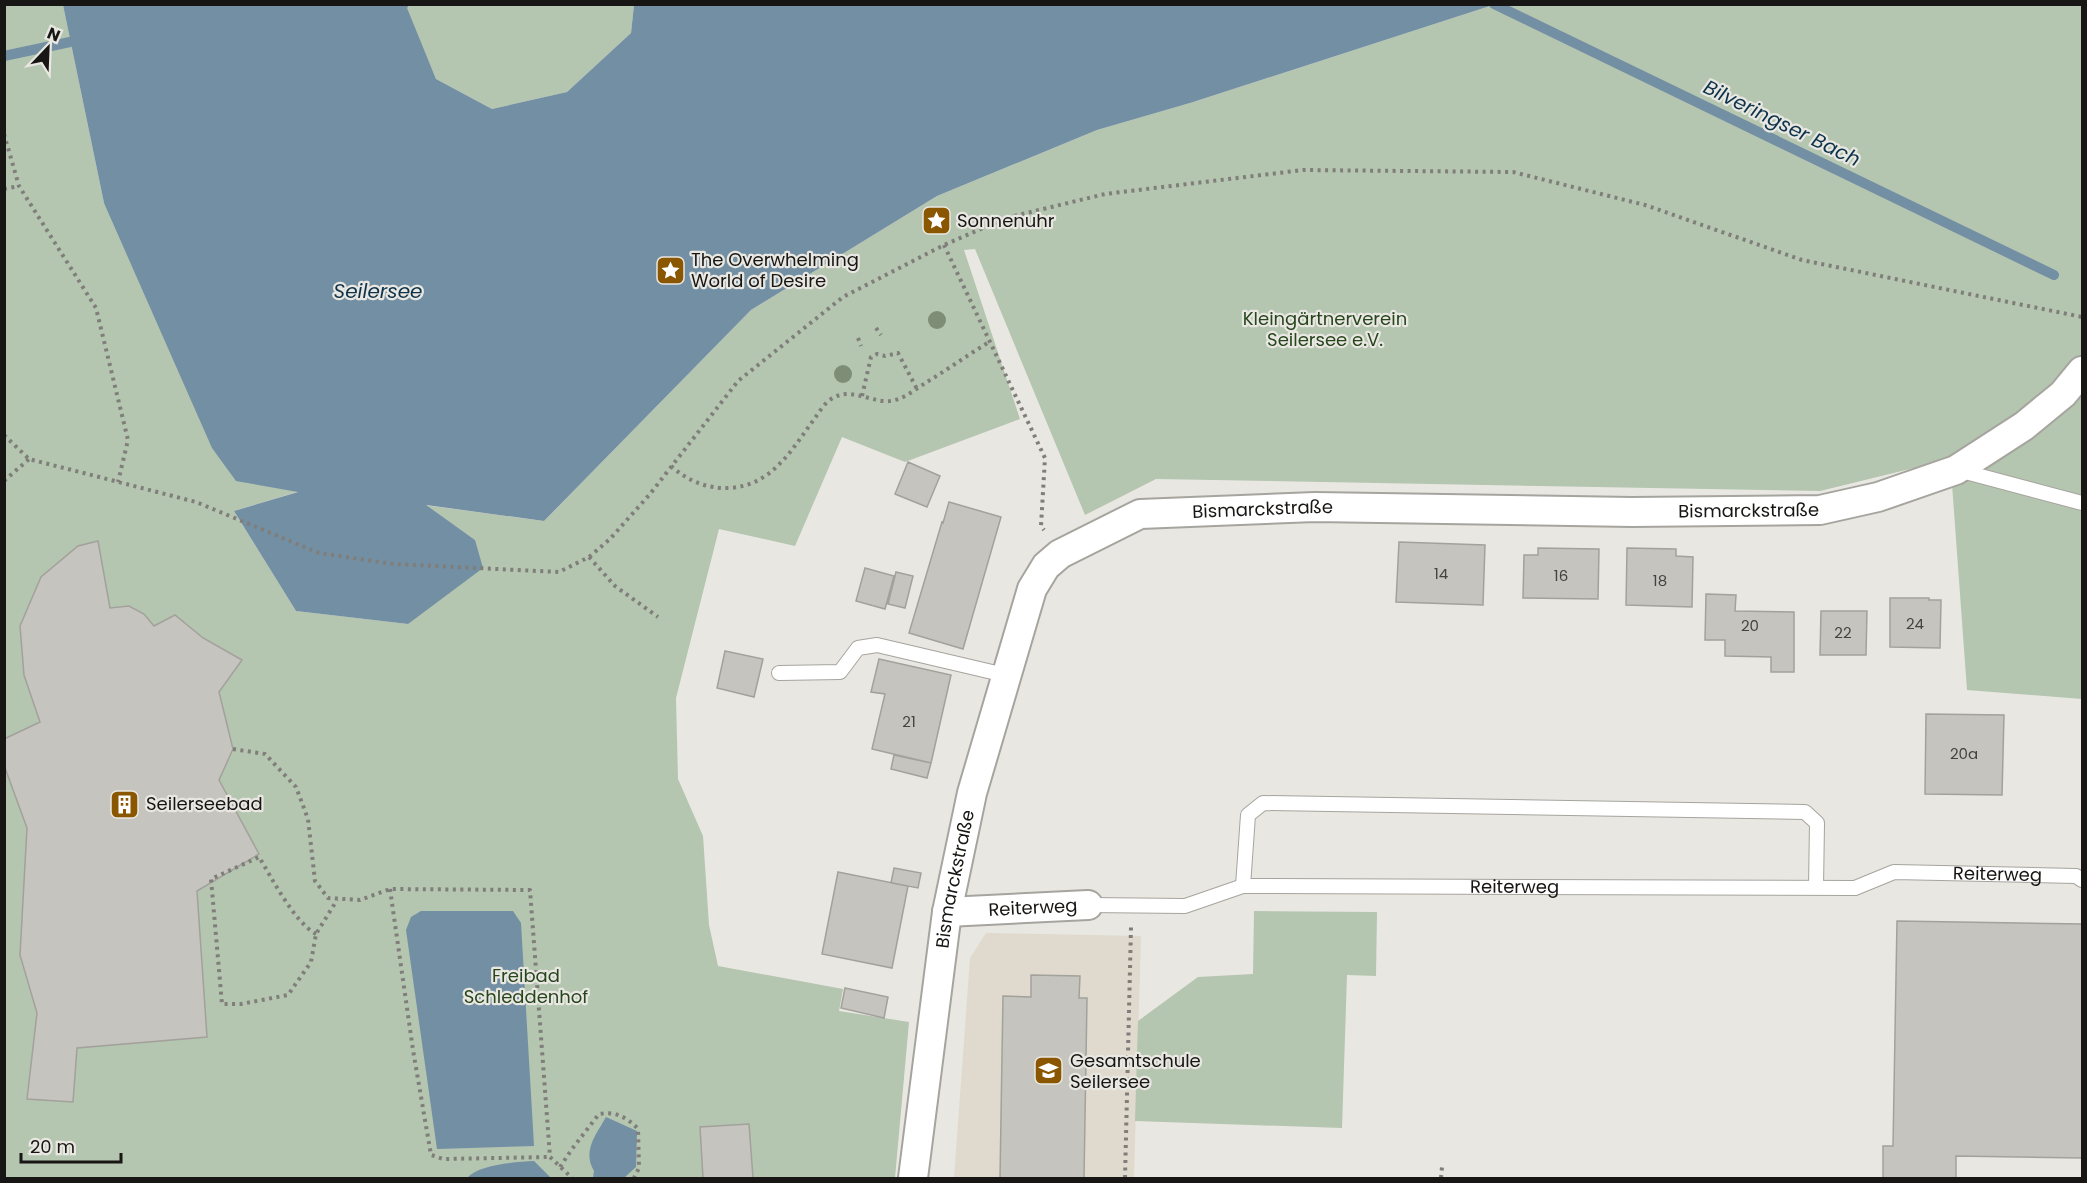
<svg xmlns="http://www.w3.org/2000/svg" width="2087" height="1183" font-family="Poppins,sans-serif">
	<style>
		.built { fill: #dfdacd }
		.green { fill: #b4c5b0 }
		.water { fill: #738fa4 }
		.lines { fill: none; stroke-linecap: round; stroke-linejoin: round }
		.stream { stroke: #738fa4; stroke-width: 10 }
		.building { fill: #c6c4be; stroke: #a3a19b; stroke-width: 1.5 }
		.lane-casing { stroke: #a6a49e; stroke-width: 16 }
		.street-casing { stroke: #a6a49e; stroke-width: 32 }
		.path { stroke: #807e7a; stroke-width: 4; stroke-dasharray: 3 4.5; stroke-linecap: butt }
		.lane { stroke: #fff; stroke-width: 14 }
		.street { stroke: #fff; stroke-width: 28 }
		.tree { fill: #7e8e76 }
		.labels { text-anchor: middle; stroke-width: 4.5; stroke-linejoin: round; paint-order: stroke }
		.number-label { font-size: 15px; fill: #43423e }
		.poi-label { font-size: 18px; fill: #171614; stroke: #e9e7e1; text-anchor: start }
		.park-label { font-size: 18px; fill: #27461e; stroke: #e9e7e1 }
		.street-label { font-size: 18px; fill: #171614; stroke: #e9e7e1 }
		.water-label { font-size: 20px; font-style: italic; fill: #0d334b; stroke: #e9e7e1 }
	</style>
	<rect width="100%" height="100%" fill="#e9e7e1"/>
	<path class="built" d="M 986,933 L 1141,936 L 1134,1178 L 954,1178 L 970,958 Z"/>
	<path class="green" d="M 409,4 L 634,5 L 631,33 L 567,92 L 492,109 L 436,79 L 406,8 Z
		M 5,5 L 63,5 L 104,203 L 300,491 L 234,511 L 296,611 L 408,624 L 475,540 L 424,505 L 544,521 L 751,310 L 937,196 L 1097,130 L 1190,103 L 1493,5 L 2082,5 L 2082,699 L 1967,690 L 1952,484 L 1914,468 L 1820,491 L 1156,479 L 1085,515 L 975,249 L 964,250 L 1020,419 L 905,462 L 842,437 L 795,546 L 719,529 L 676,698 L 678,779 L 703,836 L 709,925 L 718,966 L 843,989 L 839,1011 L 909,1022 L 895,1178 L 5,1178 Z
		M 1254,911 L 1377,912 L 1376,976 L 1347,975 L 1342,1128 L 1135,1121 L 1138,1021 L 1198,977 L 1253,974 Z"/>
	<path class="water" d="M 63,5 L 409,5 L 407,8 L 436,79 L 492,109 L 567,92 L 631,33 L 634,5 L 1493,5 L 1190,103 L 1097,130 L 937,196 L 751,310 L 544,521 L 426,505 L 475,540 L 483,568 L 408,624 L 296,611 L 234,511 L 298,492 L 236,481 L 212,448 L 104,203 Z
		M 421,911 L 513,911 L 521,923 L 534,1146 L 437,1149 L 406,930 L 411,917 Z
		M 606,1117 L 637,1131 L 636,1167 L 624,1178 L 593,1178 L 594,1171 C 582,1151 596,1135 606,1117 Z
		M 534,1161 L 551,1178 L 467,1178 C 479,1164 516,1162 534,1161 Z"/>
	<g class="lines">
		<path class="stream" d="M 1494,4 L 2054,275
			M 4,56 L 70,42"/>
	</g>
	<path class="building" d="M 908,462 L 940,476 L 927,507 L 895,494 Z
		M 949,502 L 1001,517 L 963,649 L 909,633 L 942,522 L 943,523 Z
		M 98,541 L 110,608 L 129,606 L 144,614 L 154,626 L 175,615 L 203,638 L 242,660 L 219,692 L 233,749 L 219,780 L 259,854 L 197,891 L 207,1037 L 77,1048 L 73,1102 L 27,1099 L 37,1013 L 20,955 L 27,828 L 4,765 L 4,739 L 40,722 L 24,675 L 20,626 L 41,577 L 78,546 Z
		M 1399,542 L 1485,545 L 1483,605 L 1396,602 Z
		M 1538,548 L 1599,549 L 1598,599 L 1523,598 L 1524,555 L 1538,555 Z
		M 1627,548 L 1676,549 L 1676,556 L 1693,557 L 1692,607 L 1626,605 Z
		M 865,568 L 894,576 L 885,609 L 856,601 Z
		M 896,572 L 913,576 L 905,608 L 888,604 Z
		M 1706,594 L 1736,595 L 1735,611 L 1794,612 L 1794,672 L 1771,672 L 1771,657 L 1725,656 L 1725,640 L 1705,640 Z
		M 1890,598 L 1929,598 L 1929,600 L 1941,600 L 1940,648 L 1890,647 Z
		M 1821,611 L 1867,611 L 1866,655 L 1820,655 Z
		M 725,651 L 763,659 L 754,697 L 717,688 Z
		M 879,659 L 951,675 L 931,763 L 872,749 L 885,694 L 871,692 Z
		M 1926,714 L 2004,715 L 2002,795 L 1925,794 Z
		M 894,755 L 931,763 L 927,778 L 891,769 Z
		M 894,868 L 921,873 L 918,888 L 891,883 Z
		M 838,872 L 908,886 L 892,968 L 822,954 Z
		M 1897,921 L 2082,924 L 2082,1158 L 1956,1156 L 1956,1178 L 1883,1178 L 1883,1146 L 1893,1146 Z
		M 1031,975 L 1080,976 L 1079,998 L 1087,998 L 1084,1178 L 1000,1178 L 1003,996 L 1031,997 Z
		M 845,988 L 888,997 L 884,1018 L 841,1008 Z
		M 749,1124 L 753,1178 L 703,1178 L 700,1127 Z"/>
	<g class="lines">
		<defs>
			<g id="lane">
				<path d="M 1958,470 L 2082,503"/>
				<path d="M 779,673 L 840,672 L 858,648 L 877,645 L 1005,675"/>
				<path d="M 1243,886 L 1248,815 L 1263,803 L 1805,812 L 1817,823 L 1816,887"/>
				<path id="s1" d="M 1088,905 L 1185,906 L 1243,886 L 1855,888 L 1894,872 L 2076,876 L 2082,880"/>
			</g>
			<g id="street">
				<path id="s2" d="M 947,912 L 1088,905"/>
				<path id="s3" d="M 913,1178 L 947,912 L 972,793 L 1032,589 L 1046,566 L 1060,554 L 1140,514 L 1315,507 L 1632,512 L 1820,510 L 1878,497 L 1956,470 L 2024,426 L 2063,394 L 2082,371"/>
			</g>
		</defs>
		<use href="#lane" class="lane-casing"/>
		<use href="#street" class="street-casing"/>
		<path class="path" d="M 4,134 L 19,186 L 96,308 L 128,440 L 118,482
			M 4,189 L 19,186
			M 944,245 L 1045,458 L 1041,526 L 1044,530
			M 876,328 L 881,335
			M 858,338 L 861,346
			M 862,396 L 871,357 L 877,354 L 885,356 L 898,353 L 917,389
			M 4,435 L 29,459 L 196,502 L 319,553 L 393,564 L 559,572 L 589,557 L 610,539 L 650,494 L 738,381 L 843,297 L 944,245 L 1006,218 L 1105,194 L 1303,170 L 1513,172 L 1645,205 L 1802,260 L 2082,317
			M 671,466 C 688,481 707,489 730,488 C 773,485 792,449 815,418 C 820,411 825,402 833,398 C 853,386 875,406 895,400 C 907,397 917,388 927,382 C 948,369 968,355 989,342
			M 4,481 L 29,459
			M 589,557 L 615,586 L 658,617
			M 233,749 L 265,754 L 296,787 L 308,819 L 315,881 L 328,898 L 360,900 L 390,889 L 530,890 L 550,1157 L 572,1178
			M 390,889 L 413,1050 L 431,1155 L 443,1159 L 550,1157
			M 316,934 C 294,922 272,878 259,857 L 211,879 L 222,1004 L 241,1004 L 288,995 L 311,962 L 316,934 L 337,900
			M 560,1167 L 572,1149 L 599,1114 C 615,1111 627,1117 638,1129 L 639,1168 L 634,1178
			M 1125,1178 L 1131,927
			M 1441,1178 L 1442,1167"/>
		<use href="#lane" class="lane"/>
		<use href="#street" class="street"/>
	</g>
	<g class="tree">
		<circle cx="937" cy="320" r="9"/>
		<circle cx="843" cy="374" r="9"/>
	</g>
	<defs>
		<symbol id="sight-square" viewBox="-11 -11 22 22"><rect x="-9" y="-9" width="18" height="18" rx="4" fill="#8a5700" stroke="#e9e7e1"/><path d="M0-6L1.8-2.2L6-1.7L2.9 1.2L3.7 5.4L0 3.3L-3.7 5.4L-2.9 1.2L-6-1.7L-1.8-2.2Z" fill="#fff"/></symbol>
		<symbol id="building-square" viewBox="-11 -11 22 22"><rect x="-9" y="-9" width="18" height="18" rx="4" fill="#8a5700" stroke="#e9e7e1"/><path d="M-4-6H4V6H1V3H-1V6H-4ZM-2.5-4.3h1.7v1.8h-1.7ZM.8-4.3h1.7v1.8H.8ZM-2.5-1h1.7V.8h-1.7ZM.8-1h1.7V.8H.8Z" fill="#fff"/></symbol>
		<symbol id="school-square" viewBox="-11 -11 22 22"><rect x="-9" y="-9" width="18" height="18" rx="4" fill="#8a5700" stroke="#e9e7e1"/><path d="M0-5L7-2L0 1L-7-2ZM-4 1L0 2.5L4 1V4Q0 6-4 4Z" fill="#fff"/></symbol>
	</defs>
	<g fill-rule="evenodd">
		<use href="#sight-square" x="920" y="204" width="33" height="33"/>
		<use href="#sight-square" x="654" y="254" width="33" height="33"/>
		<use href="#building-square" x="108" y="788" width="33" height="33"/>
		<use href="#school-square" x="1032" y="1054" width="33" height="33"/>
	</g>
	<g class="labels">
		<g class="number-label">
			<text x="1441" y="579">14</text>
			<text x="1561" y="581">16</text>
			<text x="1660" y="586">18</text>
			<text x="1915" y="629">24</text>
			<text x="1750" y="631">20</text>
			<text x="1843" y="638">22</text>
			<text x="909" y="727">21</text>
			<text x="1964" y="759">20a</text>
		</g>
		<g class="poi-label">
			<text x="957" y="227">Sonnenuhr</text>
			<text x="691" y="266">The Overwhelming<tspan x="691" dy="21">World of Desire</tspan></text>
			<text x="146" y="810">Seilerseebad</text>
			<text x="1070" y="1067">Gesamtschule<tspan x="1070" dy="21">Seilersee</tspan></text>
		</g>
		<g class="park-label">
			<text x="1325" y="325">Kleingärtnerverein<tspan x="1325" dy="21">Seilersee e.V.</tspan></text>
			<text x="526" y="982">Freibad<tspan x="526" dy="21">Schleddenhof</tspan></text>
		</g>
		<g class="street-label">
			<text dy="6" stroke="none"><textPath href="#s3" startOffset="860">Bismarckstraße</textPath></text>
			<text dy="6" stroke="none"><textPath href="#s3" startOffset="1346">Bismarckstraße</textPath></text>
			<text dy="6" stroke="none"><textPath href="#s1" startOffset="916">Reiterweg</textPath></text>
			<text dy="6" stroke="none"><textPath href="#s3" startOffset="302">Bismarckstraße</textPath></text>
			<text dy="6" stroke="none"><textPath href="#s1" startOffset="430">Reiterweg</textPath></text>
			<text dy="6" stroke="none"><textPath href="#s2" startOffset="86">Reiterweg</textPath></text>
		</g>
		<g class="water-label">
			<text transform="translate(1782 123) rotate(26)" y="7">Bilveringser Bach</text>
			<text x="378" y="298">Seilersee</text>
		</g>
	</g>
	<rect width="2087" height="1183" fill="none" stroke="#171614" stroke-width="12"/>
	<g transform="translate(48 48) rotate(23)" stroke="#e9e7e1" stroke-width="4.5" paint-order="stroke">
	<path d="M0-4.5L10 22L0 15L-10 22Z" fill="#171614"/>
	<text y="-9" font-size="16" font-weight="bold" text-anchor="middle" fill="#171614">N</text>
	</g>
	<path d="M21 1153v9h100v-9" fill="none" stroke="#171614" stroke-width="3"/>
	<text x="30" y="1153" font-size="18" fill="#171614" stroke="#e9e7e1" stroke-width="4.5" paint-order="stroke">20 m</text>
</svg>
